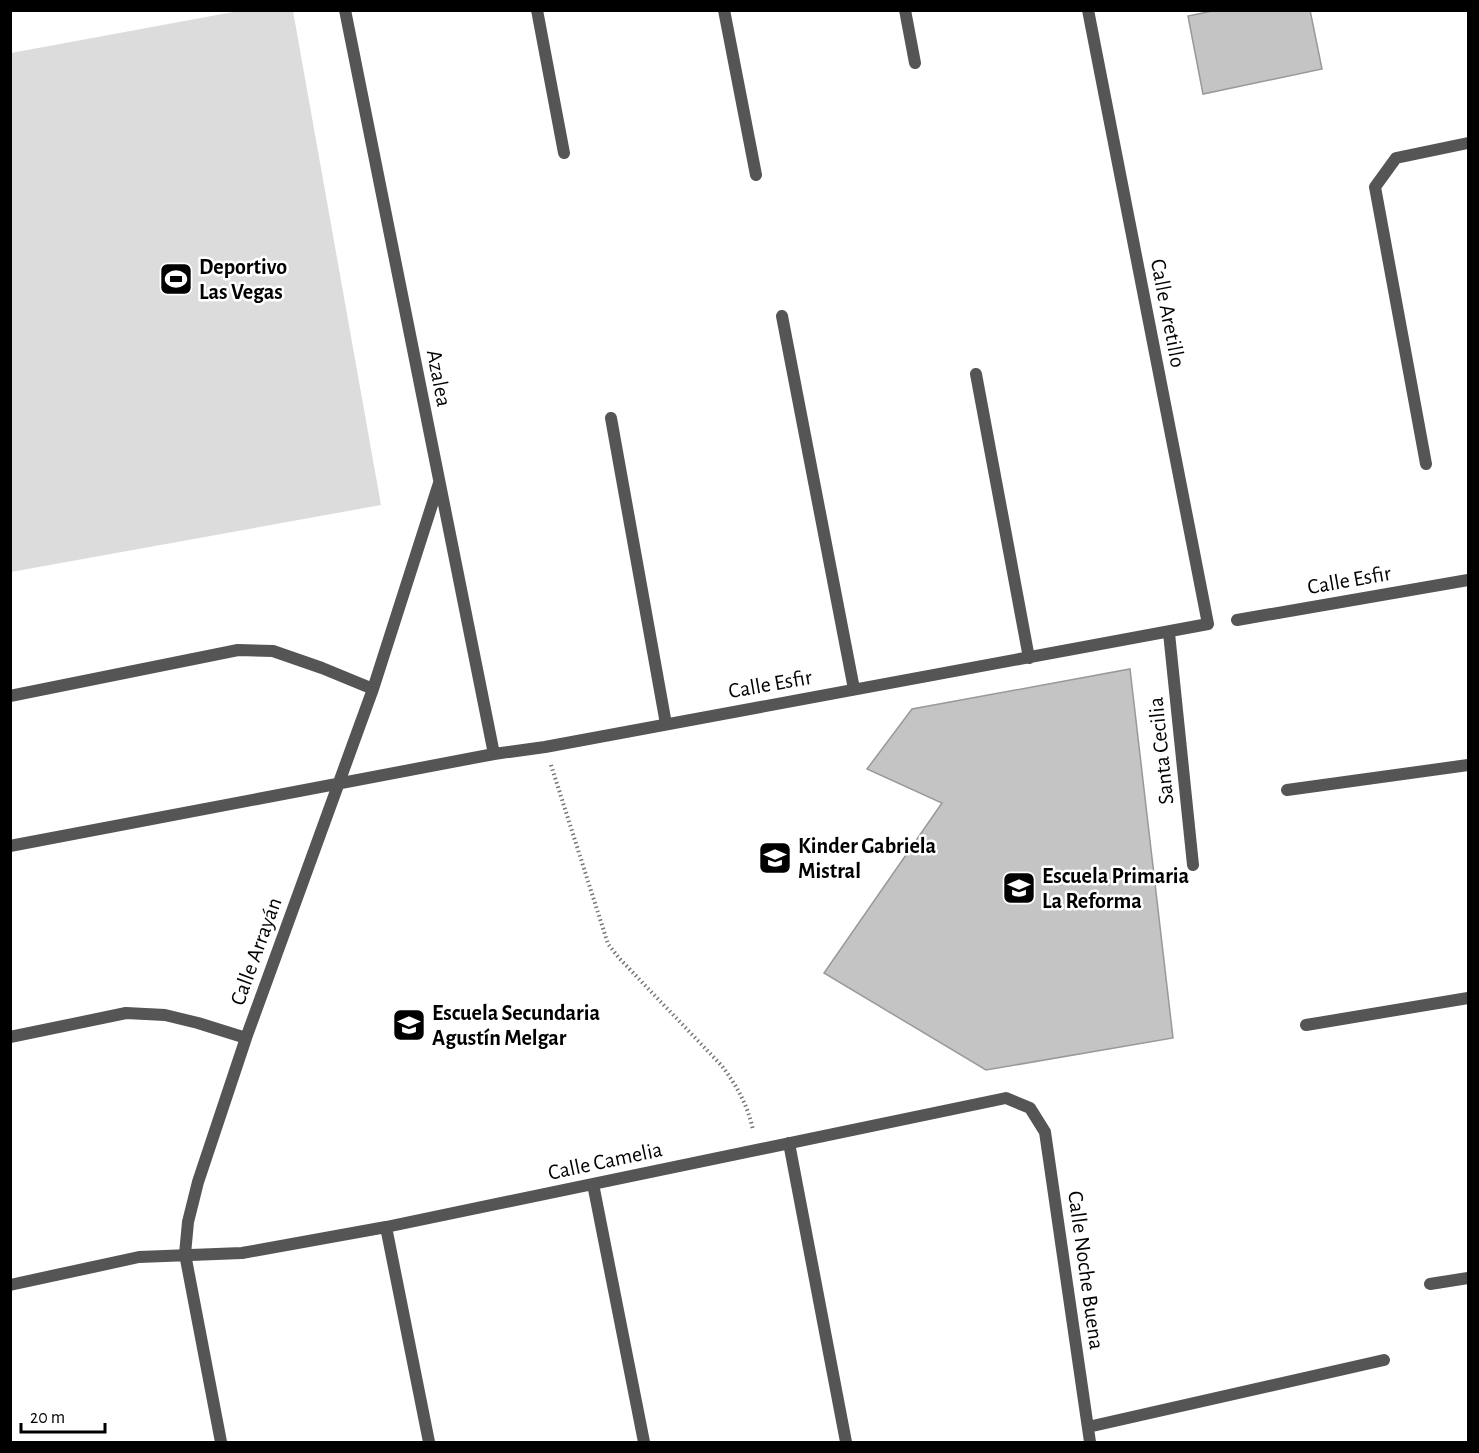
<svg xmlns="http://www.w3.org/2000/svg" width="1479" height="1453" font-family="'Alegreya Sans',sans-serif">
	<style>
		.grass { fill: #dcdcdc }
		.building { fill: #c4c4c4; stroke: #999; stroke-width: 1.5 }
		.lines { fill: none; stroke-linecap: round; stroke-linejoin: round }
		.path { stroke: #777; stroke-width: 4; stroke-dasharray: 1.5 3; stroke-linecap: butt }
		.lane { stroke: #555; stroke-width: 12 }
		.street { stroke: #555; stroke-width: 12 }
		.labels { text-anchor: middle; stroke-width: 5; stroke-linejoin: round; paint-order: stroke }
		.poi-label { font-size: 22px; font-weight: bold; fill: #000; stroke: #fff; text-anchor: start }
		.street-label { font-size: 22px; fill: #000; stroke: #fff }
	</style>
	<rect width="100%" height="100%" fill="#fff"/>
	<path class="grass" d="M 244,10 L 293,11 L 381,505 L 11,572 L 11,53 Z"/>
	<path class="building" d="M 1217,10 L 1310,10 L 1322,69 L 1203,94 L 1188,16 Z
		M 1130,669 L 1173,1038 L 986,1070 L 824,973 L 942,803 L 867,769 L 912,709 Z"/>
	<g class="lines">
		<path class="path" d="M 551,765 L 608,944 L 619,958 L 722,1066 C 737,1086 748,1106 753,1130"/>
		<path class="lane" d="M 1426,464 L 1375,187 L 1396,158 L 1468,143"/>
		<path class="street" d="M 345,10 L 494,754
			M 537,10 L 564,153
			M 724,10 L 756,175
			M 905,10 L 915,63
			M 782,316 L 854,689
			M 976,374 L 1029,658
			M 611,418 L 666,724
			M 1237,620 L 1468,580
			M 1169,633 L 1193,865
			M 10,696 L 238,650 L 273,651 L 322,668 L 373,689
			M 1287,790 L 1468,765
			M 10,846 L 494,754 L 545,747 L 1208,624 L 1088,10
			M 1306,1025 L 1468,998
			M 10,1037 L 126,1013 L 165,1015 L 198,1023 L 246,1038
			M 789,1143 L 846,1442
			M 593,1184 L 644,1442
			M 386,1227 L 429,1442
			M 1430,1284 L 1468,1278
			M 10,1285 L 139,1257 L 242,1253 L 386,1227 L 1006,1098 L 1030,1108 L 1045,1132 L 1090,1442
			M 1088,1427 L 1384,1360
			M 221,1442 L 185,1254 L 188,1222 L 198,1182 L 246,1038 L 373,689 L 439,483"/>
	</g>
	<defs>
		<symbol id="stadium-square" viewBox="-11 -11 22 22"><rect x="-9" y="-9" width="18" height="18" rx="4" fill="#000" stroke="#fff"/><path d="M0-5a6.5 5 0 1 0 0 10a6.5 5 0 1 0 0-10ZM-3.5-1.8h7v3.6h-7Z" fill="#fff"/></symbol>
		<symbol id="school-square" viewBox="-11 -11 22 22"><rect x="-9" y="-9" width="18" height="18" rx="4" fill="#000" stroke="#fff"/><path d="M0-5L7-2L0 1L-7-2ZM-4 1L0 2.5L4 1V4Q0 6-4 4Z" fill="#fff"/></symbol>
		<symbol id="university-square" viewBox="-11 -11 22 22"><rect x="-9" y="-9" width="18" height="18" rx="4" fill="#000" stroke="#fff"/><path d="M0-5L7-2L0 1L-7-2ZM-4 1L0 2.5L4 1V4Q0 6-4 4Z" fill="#fff"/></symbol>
	</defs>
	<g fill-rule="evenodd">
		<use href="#stadium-square" x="157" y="260" width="38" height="38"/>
		<use href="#school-square" x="756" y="839" width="38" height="38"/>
		<use href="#university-square" x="1000" y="869" width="38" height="38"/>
		<use href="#school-square" x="390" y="1006" width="38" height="38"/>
	</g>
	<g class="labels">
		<g class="poi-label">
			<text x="199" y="274">Deportivo<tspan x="199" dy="25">Las Vegas</tspan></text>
			<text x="798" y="853">Kinder Gabriela<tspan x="798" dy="25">Mistral</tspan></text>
			<text x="1042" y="883">Escuela Primaria<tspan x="1042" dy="25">La Reforma</tspan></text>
			<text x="432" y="1020">Escuela Secundaria<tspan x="432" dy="25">Agustín Melgar</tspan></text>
		</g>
		<g class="street-label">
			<text transform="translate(1169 313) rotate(79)" y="8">Calle Aretillo</text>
			<text transform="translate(440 378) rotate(79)" y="8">Azalea</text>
			<text transform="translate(1349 579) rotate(-10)" y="8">Calle Esfir</text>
			<text transform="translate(770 683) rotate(-10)" y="8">Calle Esfir</text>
			<text transform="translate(1160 751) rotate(-96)" y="8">Santa Cecilia</text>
			<text transform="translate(255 951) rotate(-70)" y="8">Calle Arrayán</text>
			<text transform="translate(605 1160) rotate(-12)" y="8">Calle Camelia</text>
			<text transform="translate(1087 1270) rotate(82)" y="8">Calle Noche Buena</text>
		</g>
	</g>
	<rect width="1479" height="1453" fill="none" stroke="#000000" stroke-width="24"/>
	<path d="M21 1423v9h84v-9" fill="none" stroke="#000000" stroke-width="3"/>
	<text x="30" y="1423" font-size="18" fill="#000000" stroke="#ffffff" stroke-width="4.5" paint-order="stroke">20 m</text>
</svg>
